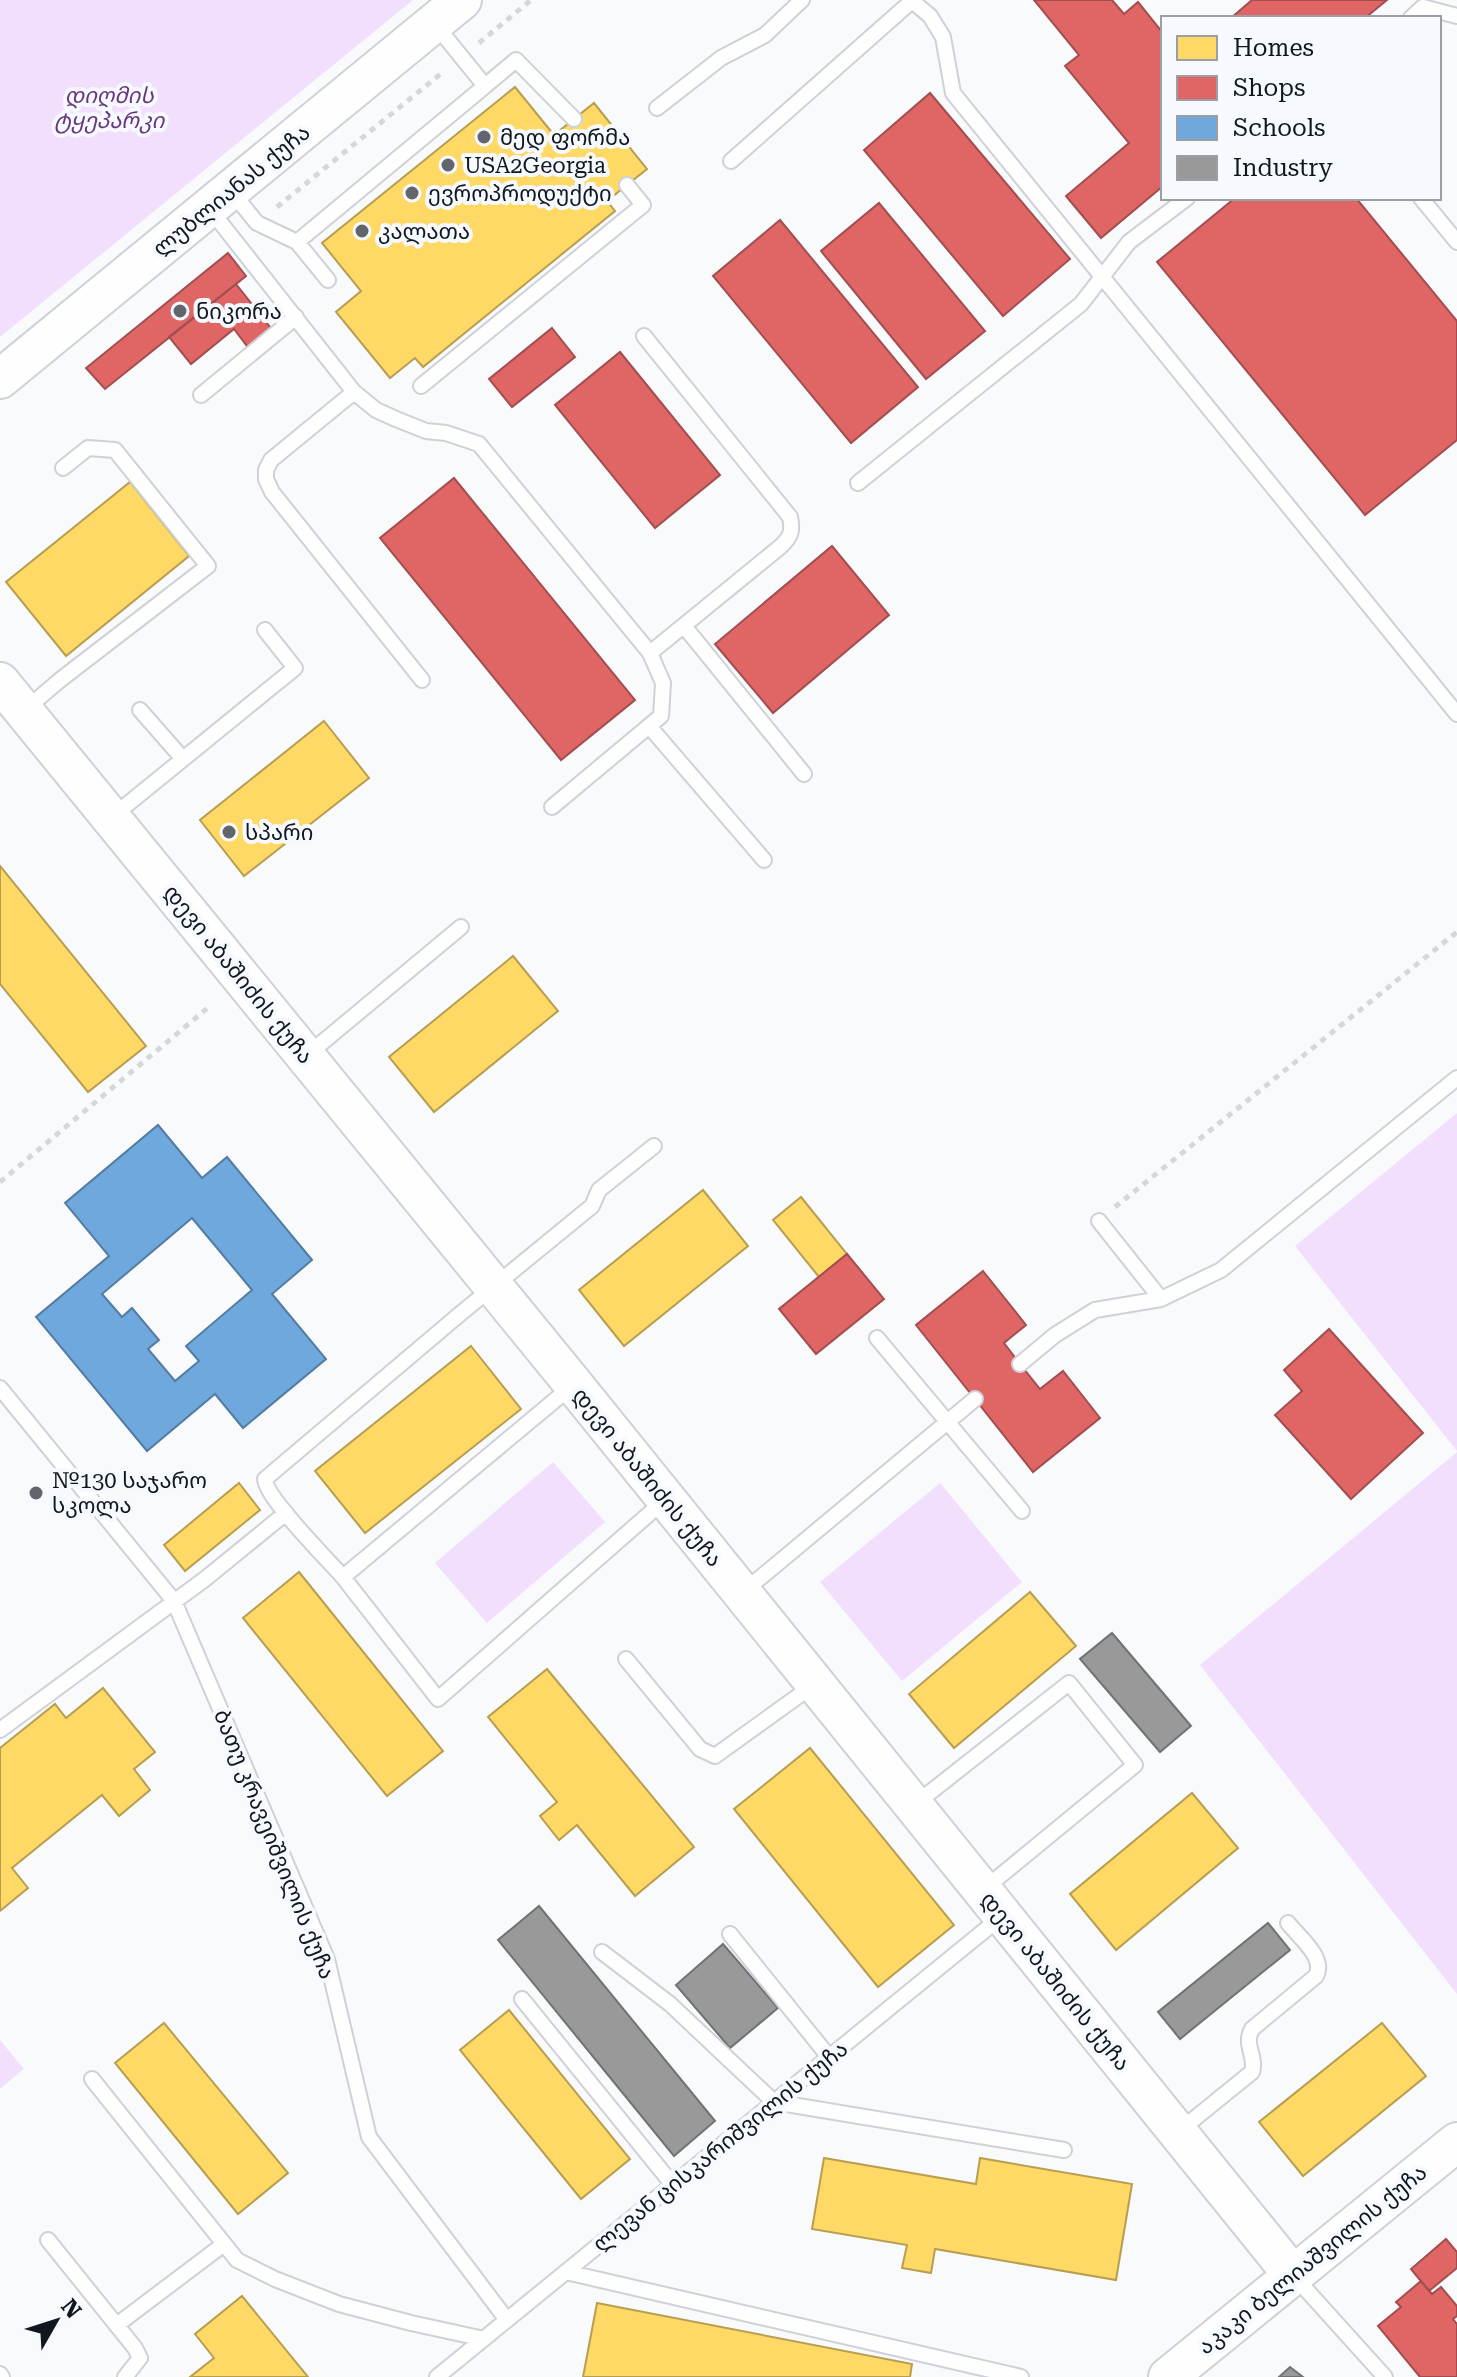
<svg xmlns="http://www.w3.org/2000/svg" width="1457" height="2377" font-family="'Roboto Serif','Noto Sans Georgian',serif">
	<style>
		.green { fill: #f2dffd }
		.homes { fill: #ffd966; stroke: #b89e50; stroke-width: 2 }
		.shops { fill: #e06666; stroke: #a24e50; stroke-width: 2 }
		.schools { fill: #6fa8dc; stroke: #537ca3; stroke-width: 2; fill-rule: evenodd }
		.industry { fill: #999; stroke: #707274; stroke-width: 2 }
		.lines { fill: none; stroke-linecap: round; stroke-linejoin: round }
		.lane-casing { stroke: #ced1d7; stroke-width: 18 }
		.secondary-casing { stroke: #ced1d7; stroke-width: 42 }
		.path { stroke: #d6d7d8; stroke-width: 5; stroke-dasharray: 6 6; stroke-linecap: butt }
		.lane { stroke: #fefeff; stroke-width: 14 }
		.secondary { stroke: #fefeff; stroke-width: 38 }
		.poi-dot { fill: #62666c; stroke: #f6f9fe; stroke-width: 3 }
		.labels { text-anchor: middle; stroke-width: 8; stroke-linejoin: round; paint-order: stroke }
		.park-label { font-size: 22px; font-style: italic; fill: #69377f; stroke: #f6f9fe }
		.poi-label { font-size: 22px; fill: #12161e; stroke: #f6f9fe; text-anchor: start }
		.street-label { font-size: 22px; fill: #12161e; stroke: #f6f9fe }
	</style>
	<rect width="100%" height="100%" fill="#f8fafc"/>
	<path class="green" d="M 0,0 L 413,0 L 0,337 Z
		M 1457,1113 L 1457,1451 L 1295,1246 Z
		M 1457,1452 L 1457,1994 L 1200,1665 Z
		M 553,1462 L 605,1522 L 487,1623 L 435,1563 Z
		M 940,1483 L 1022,1582 L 902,1681 L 820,1582 Z
		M 0,2040 L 24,2069 L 0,2089 Z"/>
	<path class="homes" d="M 515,87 L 554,135 L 594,103 L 647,169 L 607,201 L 615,211 L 423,367 L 415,358 L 390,378 L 336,312 L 361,291 L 322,243 Z
		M 130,482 L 189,556 L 66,656 L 6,582 Z
		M 324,721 L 369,778 L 244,876 L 200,820 Z
		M 0,866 L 146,1046 L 88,1092 L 0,984 Z
		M 513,956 L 558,1011 L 434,1112 L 389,1057 Z
		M 703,1190 L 748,1246 L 624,1346 L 579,1290 Z
		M 801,1197 L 847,1254 L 819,1277 L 773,1220 Z
		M 471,1346 L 521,1409 L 365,1533 L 315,1471 Z
		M 239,1483 L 260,1510 L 185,1571 L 164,1545 Z
		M 299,1572 L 443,1751 L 387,1796 L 243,1618 Z
		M 1030,1592 L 1076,1646 L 954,1748 L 909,1694 Z
		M 547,1669 L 694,1847 L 635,1896 L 577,1825 L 559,1840 L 540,1816 L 557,1802 L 488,1717 Z
		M 103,1688 L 155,1752 L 134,1769 L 150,1790 L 119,1816 L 102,1795 L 12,1868 L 28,1888 L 0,1911 L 0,1748 L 55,1704 L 66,1718 Z
		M 810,1748 L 954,1925 L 878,1987 L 734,1809 Z
		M 1192,1793 L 1238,1848 L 1116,1950 L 1070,1894 Z
		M 509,2010 L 630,2159 L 581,2199 L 460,2050 Z
		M 164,2023 L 288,2173 L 238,2214 L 115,2063 Z
		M 1382,2023 L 1426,2076 L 1303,2176 L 1259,2122 Z
		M 824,2158 L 976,2184 L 980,2158 L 1132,2184 L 1116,2280 L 935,2249 L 931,2273 L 902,2268 L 907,2245 L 812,2229 Z
		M 242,2296 L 308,2377 L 190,2377 L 214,2358 L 195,2334 Z
		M 597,2303 L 912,2364 L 910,2377 L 583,2377 Z"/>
	<path class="shops" d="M 1034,0 L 1112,0 L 1124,14 L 1138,2 L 1163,33 L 1163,186 L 1101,238 L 1066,196 L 1129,143 L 1065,66 L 1079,55 Z
		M 1252,0 L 1387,0 L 1365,18 L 1231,18 Z
		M 930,93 L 1070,259 L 1003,316 L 864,150 Z
		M 1235,198 L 1356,198 L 1457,321 L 1457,440 L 1365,515 L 1157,262 Z
		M 879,203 L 985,331 L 926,379 L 821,251 Z
		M 780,220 L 918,387 L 851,443 L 713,276 Z
		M 228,253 L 246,276 L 105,389 L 86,368 Z
		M 236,284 L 274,332 L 250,350 L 234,329 L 191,364 L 169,337 Z
		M 552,328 L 575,357 L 512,407 L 489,379 Z
		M 620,352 L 720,475 L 655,528 L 555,405 Z
		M 454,478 L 635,700 L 561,760 L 380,538 Z
		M 832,546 L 889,615 L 773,713 L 715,644 Z
		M 847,1254 L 884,1299 L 816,1354 L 779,1309 Z
		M 983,1271 L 1026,1325 L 1004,1343 L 1020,1364 L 1040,1389 L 1063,1371 L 1100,1418 L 1033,1472 L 916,1325 Z
		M 1329,1329 L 1423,1433 L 1351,1499 L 1275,1415 L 1302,1391 L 1284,1370 Z
		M 1446,2239 L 1457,2252 L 1457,2268 L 1429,2291 L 1411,2269 Z
		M 1421,2281 L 1432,2294 L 1441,2287 L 1457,2306 L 1457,2316 L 1453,2319 L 1457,2324 L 1457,2377 L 1420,2377 L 1378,2326 L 1401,2307 L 1396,2302 Z"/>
	<path class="schools" d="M 158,1125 L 202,1178 L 227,1157 L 312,1260 L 272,1294 L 326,1359 L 243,1428 L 215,1394 L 147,1451 L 36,1317 L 109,1256 L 65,1203 ZM 192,1218 L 252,1290 L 186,1346 L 199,1361 L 175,1381 L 148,1349 L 159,1340 L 132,1308 L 122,1317 L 102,1294 Z"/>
	<path class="industry" d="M 1112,1633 L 1191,1726 L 1160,1752 L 1080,1659 Z
		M 539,1906 L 715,2121 L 674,2156 L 498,1940 Z
		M 1268,1923 L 1290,1950 L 1180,2039 L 1158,2012 Z
		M 723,1944 L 778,2008 L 730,2048 L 676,1985 Z
		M 1290,2367 L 1303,2377 L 1279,2377 Z"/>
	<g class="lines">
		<defs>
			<path id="lane" d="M 911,0 L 930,16 L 943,37 L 953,93 L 1457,714
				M 1411,18 L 1423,7 L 1457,16
				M 434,23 L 485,86 L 516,60 L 574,119
				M 657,108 L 721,58 L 765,35 L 802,0
				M 731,161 L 913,0
				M 231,191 L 257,223 L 297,242 L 328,280
				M 1421,198 L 1457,242
				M 209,208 L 354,392
				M 297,242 L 485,86
				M 421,386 L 643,205 L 627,185
				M 201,395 L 296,317
				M 858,483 L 1081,304 L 1129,242 L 1187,198
				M 684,626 L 804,774
				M 422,680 L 272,492 L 266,479 L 266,470 L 271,460 L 354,392 L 376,410 L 396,419 L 426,431 L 446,433 L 479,444 L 650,653
				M 26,709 L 60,680 L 208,566 L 115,450 L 88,448 L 63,468
				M 140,710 L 183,759
				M 649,726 L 764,860
				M 552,807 L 661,716 L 663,683 L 650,653 L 780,547 C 791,537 793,531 790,517 L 644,336
				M 113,816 L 295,668 L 265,630
				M 306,1056 L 461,927
				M 1099,1221 L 1161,1299
				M 877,1338 L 1022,1511
				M 1020,1364 L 1055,1335 L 1095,1310 L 1161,1299 L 1221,1270 L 1457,1078
				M 572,1386 L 343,1577 L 438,1699 L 666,1499
				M 0,1388 L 174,1601 L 327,1959 L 369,2137 L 507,2320
				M 343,1577 C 328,1560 265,1497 265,1479 L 460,1314 L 592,1206 L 599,1190 L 654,1146
				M 742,1593 L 975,1399
				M 626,1659 L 700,1749 L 715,1756 L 815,1684
				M 0,1730 L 205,1579 L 286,1513
				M 914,1805 L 1069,1683 L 1135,1765 L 983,1890
				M 730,1934 L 829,2057
				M 602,1952 L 670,2004 L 774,2102 L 1064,2150
				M 522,1999 L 673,2185
				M 92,2079 L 237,2260 L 275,2279 L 339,2304 L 411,2323 L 484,2339
				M 1178,2132 L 1252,2072 C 1257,2057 1243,2044 1252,2029 L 1316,1976 C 1326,1958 1299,1937 1288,1923
				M 48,2240 L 135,2348 L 140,2358 L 125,2377
				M 566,2272 L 1021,2377
				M 1293,2275 L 1385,2377
				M 118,2324 L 224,2244
				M 0,2374 L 2,2377
				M 437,2377 L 1001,1917"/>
			<path id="secondary" d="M 0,379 L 462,0
				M 0,682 L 574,1385 L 1293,2275
				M 1168,2377 L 1457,2142"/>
		</defs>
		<use href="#lane" class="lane-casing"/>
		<use href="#secondary" class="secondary-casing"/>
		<path class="path" d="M 479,43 L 531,0
			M 277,207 L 443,72
			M 0,1182 L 210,1006
			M 1115,1207 L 1457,932"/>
		<use href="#lane" class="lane"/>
		<use href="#secondary" class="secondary"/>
	</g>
	<g class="poi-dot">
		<circle cx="484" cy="137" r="8"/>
		<circle cx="448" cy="165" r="8"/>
		<circle cx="412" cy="193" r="8"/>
		<circle cx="362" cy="231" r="8"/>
		<circle cx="180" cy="311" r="8"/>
		<circle cx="229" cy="832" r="8"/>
		<circle cx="36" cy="1493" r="8"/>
	</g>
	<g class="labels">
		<g class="park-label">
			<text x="109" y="103">დიღმის<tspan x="109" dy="25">ტყეპარკი</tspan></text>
		</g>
		<g class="poi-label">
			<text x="500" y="145">მედ ფორმა</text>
			<text x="464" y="173">USA2Georgia</text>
			<text x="428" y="201">ევროპროდუქტი</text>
			<text x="378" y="239">კალათა</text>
			<text x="196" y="319">ნიკორა</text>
			<text x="245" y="840">სპარი</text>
			<text x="52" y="1488">№130 საჯარო<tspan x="52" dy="25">სკოლა</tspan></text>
		</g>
		<g class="street-label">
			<text transform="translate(231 190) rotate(-39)" y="8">ლუბლიანას ქუჩა</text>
			<text transform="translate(239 974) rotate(51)" y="8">დევი აბაშიძის ქუჩა</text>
			<text transform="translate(648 1477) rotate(51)" y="8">დევი აბაშიძის ქუჩა</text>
			<text transform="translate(275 1844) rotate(68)" y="8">ბათუ კრავეიშვილის ქუჩა</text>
			<text transform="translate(1056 1981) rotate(51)" y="8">დევი აბაშიძის ქუჩა</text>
			<text transform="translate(720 2146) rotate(-39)" y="8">ლევან ცისკარიშვილის ქუჩა</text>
			<text transform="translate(1312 2259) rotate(-39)" y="8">აკაკი ბელიაშვილის ქუჩა</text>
		</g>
	</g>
	<rect x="1161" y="16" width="280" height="184" fill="#f6f9fe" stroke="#9b9ea4" stroke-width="2"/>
	<rect x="1177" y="36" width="40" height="24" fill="#ffd966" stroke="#9b9ea4" stroke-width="2"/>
	<text x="1233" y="56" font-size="24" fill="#12161e">Homes</text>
	<rect x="1177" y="76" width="40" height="24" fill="#e06666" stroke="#9b9ea4" stroke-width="2"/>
	<text x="1233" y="96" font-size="24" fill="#12161e">Shops</text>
	<rect x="1177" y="116" width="40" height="24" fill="#6fa8dc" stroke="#9b9ea4" stroke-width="2"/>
	<text x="1233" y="136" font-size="24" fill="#12161e">Schools</text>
	<rect x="1177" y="156" width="40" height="24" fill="#999999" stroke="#9b9ea4" stroke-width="2"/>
	<text x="1233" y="176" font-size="24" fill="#12161e">Industry</text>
	<g transform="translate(56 2321) rotate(51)" stroke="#f6f9fe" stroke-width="6" paint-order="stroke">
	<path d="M0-6L14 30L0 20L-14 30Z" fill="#12161e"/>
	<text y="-12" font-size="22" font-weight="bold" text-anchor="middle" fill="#12161e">N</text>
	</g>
</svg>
